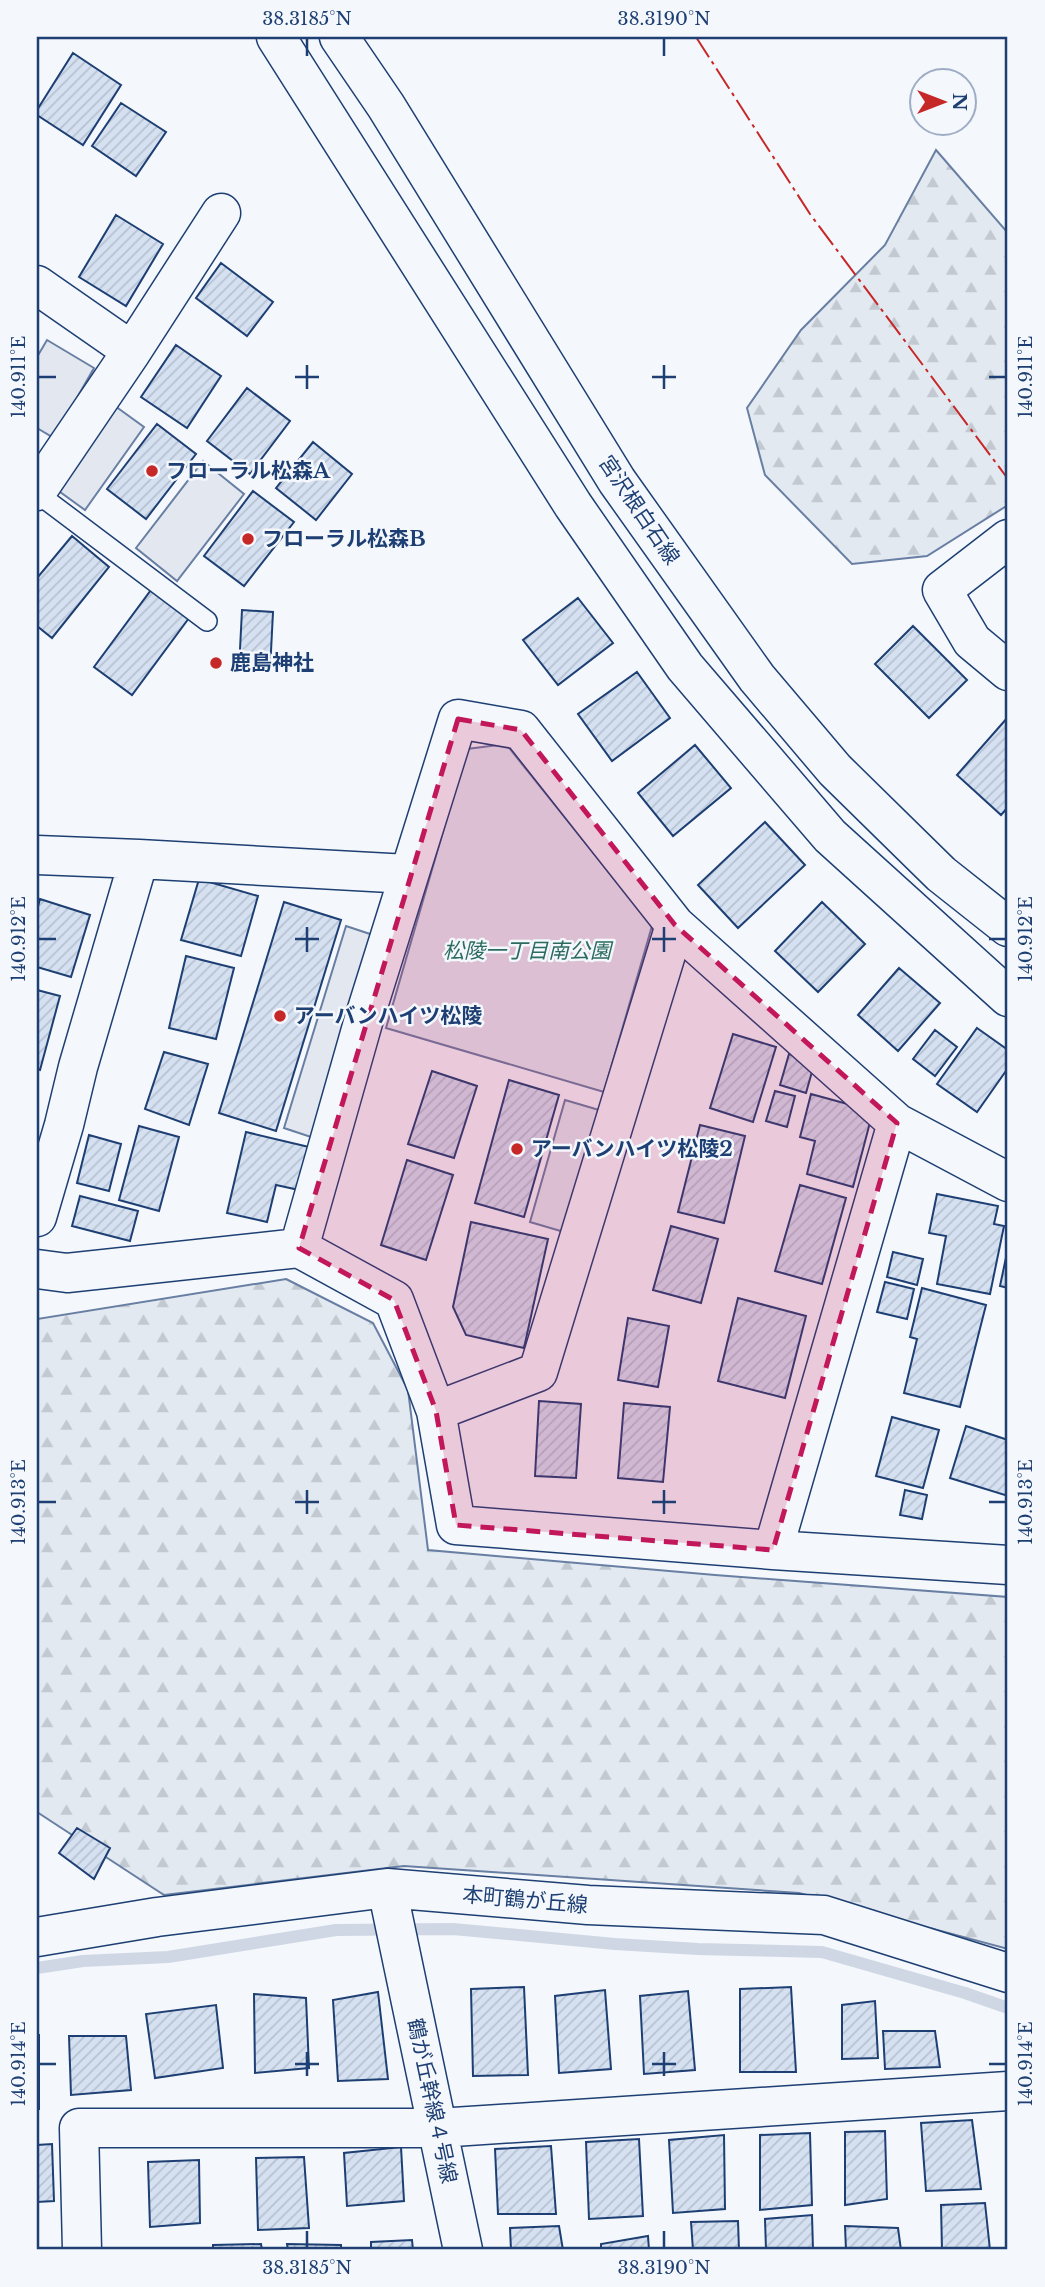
<svg xmlns="http://www.w3.org/2000/svg" width="1045" height="2287" font-family="'Libre Baskerville','Noto Sans JP',serif">
	<style>
		.green { fill: #e3e9f0; stroke: #687fa3; stroke-width: 2 }
		.forest { fill: url(#forest-firs); stroke: #687fa3; stroke-width: 2 }
		.parking { fill: #e3e8f0; stroke: #687fa3; stroke-width: 2 }
		.lines { fill: none; stroke-linecap: round; stroke-linejoin: round }
		.stream { stroke: #cfd7e4; stroke-width: 12 }
		.building { fill: url(#building-hatch); stroke: #1d3f73; stroke-width: 2 }
		.lane-casing { stroke: #1d3f73; stroke-width: 22 }
		.street-casing { stroke: #1d3f73; stroke-width: 41 }
		.secondary-casing { stroke: #1d3f73; stroke-width: 41 }
		.lane { stroke: #f4f7fb; stroke-width: 19 }
		.street { stroke: #f4f7fb; stroke-width: 38 }
		.secondary { stroke: #f4f7fb; stroke-width: 38 }
		.power { stroke: #c62828; stroke-width: 2; stroke-dasharray: 24 5 3.5 5; stroke-linecap: butt }
		.marked { fill: #c2185b; fill-opacity: 0.2; stroke: #c2185b; stroke-width: 5; stroke-dasharray: 14 9; stroke-linejoin: round }
		.ticks { fill: none; stroke: #1d3f73; stroke-width: 2.5 }
		.poi-dot { fill: #c62828; stroke: #f4f7fb; stroke-width: 2.5 }
		.labels { text-anchor: middle; stroke-width: 5; stroke-linejoin: round; paint-order: stroke }
		.poi-label { font-size: 21px; font-weight: bold; fill: #1d3f73; stroke: #f4f7fb; text-anchor: start }
		.street-label { font-size: 21px; fill: #1d3f73; stroke: #f4f7fb }
		.park-label { font-size: 21px; font-style: italic; fill: #2c6c60; stroke: #f4f7fb }
		.neatline { fill: none; stroke: #1d3f73; stroke-width: 2.5 }
		.ticks-label { font-size: 18px; text-anchor: middle; fill: #1d3f73 }
	</style>
	<defs>
		<pattern id="forest-firs" width="22" height="20" patternUnits="userSpaceOnUse" patternTransform="scale(1.75)"><rect width="22" height="20" fill="#e3e9f0"/><path d="M5 1l3.5 6h-7zM16 11l3.5 6h-7z" fill="#c2c9d1"/></pattern>
		<pattern id="building-hatch" width="6" height="6" patternUnits="userSpaceOnUse" patternTransform="scale(1.75)"><rect width="6" height="6" fill="#d5e0f0"/><path d="M-1 1l2-2M0 6l6-6M5 7l2-2" fill="none" stroke="#b6c1d1"/></pattern>
	</defs>
	<rect width="100%" height="100%" fill="#f4f7fb"/>
	<path class="green" d="M 506,744 L 652,926 L 604,1092 L 386,1028 L 467,749 Z"/>
	<path class="forest" d="M 936,150 L 1008,233 L 1008,505 L 927,556 L 852,564 L 765,475 L 747,408 L 801,330 L 885,245 Z
		M 286,1279 L 373,1323 L 408,1390 L 428,1550 L 715,1575 L 1008,1597 L 1008,1949 L 799,1893 L 404,1866 L 164,1895 L 37,1812 L 37,1319 Z"/>
	<path class="parking" d="M 47,340 L 94,368 L 54,438 L 37,428 L 37,357 Z
		M 115,406 L 144,427 L 85,510 L 56,489 Z
		M 203,461 L 244,494 L 177,581 L 136,548 Z
		M 346,926 L 376,936 L 314,1138 L 284,1128 Z
		M 565,1100 L 599,1110 L 564,1232 L 530,1222 Z"/>
	<g class="lines">
		<path class="stream" d="M 37,1968 L 83,1961 L 168,1957 L 336,1930 L 453,1929 L 615,1944 L 698,1949 L 822,1952 L 965,1993 L 1008,2008"/>
	</g>
	<path class="building" d="M 73,53 L 121,85 L 83,145 L 37,115 L 37,110 Z
		M 121,103 L 166,132 L 136,176 L 92,146 Z
		M 116,215 L 163,244 L 126,306 L 79,277 Z
		M 221,263 L 273,302 L 247,336 L 196,298 Z
		M 176,345 L 221,376 L 187,428 L 141,397 Z
		M 247,388 L 290,421 L 250,474 L 207,441 Z
		M 157,424 L 196,454 L 146,519 L 107,489 Z
		M 313,442 L 352,474 L 316,520 L 276,488 Z
		M 253,491 L 294,522 L 244,586 L 204,556 Z
		M 72,536 L 109,567 L 52,638 L 37,626 L 37,578 Z
		M 151,590 L 189,618 L 132,695 L 94,667 Z
		M 578,598 L 613,643 L 558,685 L 523,640 Z
		M 242,610 L 273,612 L 270,671 L 239,669 Z
		M 913,626 L 967,680 L 929,718 L 875,664 Z
		M 637,672 L 670,718 L 612,761 L 578,714 Z
		M 1008,717 L 1008,807 L 1001,815 L 957,775 Z
		M 695,745 L 731,788 L 673,836 L 638,793 Z
		M 765,822 L 805,865 L 738,928 L 698,885 Z
		M 199,879 L 258,896 L 241,956 L 181,940 Z
		M 40,899 L 90,915 L 71,977 L 37,967 L 37,910 Z
		M 284,902 L 341,920 L 276,1131 L 219,1113 Z
		M 822,902 L 865,944 L 818,992 L 775,951 Z
		M 186,956 L 234,968 L 216,1039 L 169,1028 Z
		M 899,968 L 940,1003 L 898,1051 L 858,1015 Z
		M 37,990 L 60,996 L 40,1070 L 37,1069 Z
		M 977,1028 L 1008,1050 L 1008,1068 L 977,1112 L 937,1084 Z
		M 935,1030 L 957,1047 L 935,1076 L 913,1059 Z
		M 733,1034 L 776,1047 L 753,1122 L 710,1108 Z
		M 164,1052 L 208,1064 L 189,1125 L 145,1109 Z
		M 789,1054 L 815,1061 L 806,1093 L 780,1085 Z
		M 432,1071 L 477,1086 L 454,1158 L 408,1144 Z
		M 509,1080 L 559,1095 L 524,1217 L 475,1203 Z
		M 775,1091 L 795,1096 L 787,1127 L 766,1121 Z
		M 811,1094 L 873,1111 L 853,1187 L 807,1174 L 815,1141 L 800,1137 Z
		M 700,1125 L 745,1136 L 724,1223 L 678,1212 Z
		M 139,1126 L 179,1137 L 159,1211 L 119,1200 Z
		M 246,1132 L 309,1147 L 299,1190 L 276,1185 L 267,1222 L 227,1213 Z
		M 89,1135 L 121,1144 L 109,1191 L 77,1183 Z
		M 407,1160 L 453,1175 L 426,1260 L 381,1245 Z
		M 800,1185 L 846,1198 L 822,1284 L 775,1271 Z
		M 937,1194 L 998,1206 L 994,1224 L 1004,1226 L 990,1294 L 937,1284 L 946,1236 L 929,1233 Z
		M 80,1196 L 138,1211 L 130,1241 L 72,1226 Z
		M 471,1222 L 548,1239 L 524,1348 L 466,1335 L 453,1307 Z
		M 671,1226 L 718,1239 L 701,1303 L 653,1290 Z
		M 1008,1248 L 1008,1288 L 1000,1286 Z
		M 893,1252 L 923,1259 L 917,1285 L 887,1277 Z
		M 885,1282 L 914,1289 L 907,1319 L 877,1312 Z
		M 922,1288 L 986,1305 L 960,1407 L 904,1393 L 917,1339 L 910,1337 Z
		M 738,1298 L 806,1316 L 785,1398 L 718,1381 Z
		M 628,1318 L 669,1326 L 658,1387 L 618,1380 Z
		M 539,1401 L 581,1404 L 576,1478 L 535,1476 Z
		M 624,1403 L 670,1407 L 663,1482 L 618,1478 Z
		M 892,1417 L 939,1430 L 923,1488 L 876,1476 Z
		M 966,1426 L 1008,1440 L 1008,1496 L 950,1478 Z
		M 905,1490 L 927,1495 L 922,1519 L 900,1515 Z
		M 77,1828 L 110,1848 L 94,1879 L 59,1853 Z
		M 524,1987 L 528,2075 L 473,2076 L 471,1989 Z
		M 791,1987 L 796,2072 L 740,2072 L 740,1989 Z
		M 605,1990 L 611,2069 L 559,2073 L 555,1996 Z
		M 688,1991 L 695,2070 L 644,2074 L 640,1996 Z
		M 378,1992 L 388,2079 L 338,2081 L 333,2000 Z
		M 254,1994 L 306,1998 L 309,2068 L 255,2073 Z
		M 875,2001 L 878,2058 L 842,2059 L 842,2005 Z
		M 216,2005 L 223,2068 L 155,2078 L 146,2014 Z
		M 883,2031 L 935,2031 L 940,2067 L 885,2069 Z
		M 37,2035 L 39,2035 L 39,2109 L 37,2109 Z
		M 69,2036 L 126,2036 L 131,2090 L 71,2095 Z
		M 972,2120 L 981,2189 L 926,2191 L 921,2123 Z
		M 885,2131 L 887,2199 L 845,2205 L 845,2132 Z
		M 810,2133 L 812,2205 L 760,2210 L 760,2135 Z
		M 724,2135 L 725,2209 L 673,2213 L 669,2140 Z
		M 639,2139 L 643,2216 L 589,2219 L 586,2142 Z
		M 52,2144 L 54,2201 L 37,2202 L 37,2145 Z
		M 551,2146 L 556,2214 L 498,2214 L 495,2149 Z
		M 401,2147 L 404,2201 L 347,2206 L 344,2153 Z
		M 304,2157 L 309,2228 L 258,2230 L 256,2158 Z
		M 199,2160 L 200,2223 L 150,2227 L 148,2162 Z
		M 985,2203 L 990,2250 L 942,2250 L 941,2205 Z
		M 812,2215 L 813,2250 L 766,2250 L 765,2219 Z
		M 738,2221 L 739,2250 L 693,2250 L 691,2222 Z
		M 559,2226 L 563,2250 L 511,2250 L 510,2228 Z
		M 845,2226 L 898,2228 L 901,2250 L 846,2250 Z
		M 648,2236 L 649,2250 L 601,2250 L 601,2244 Z
		M 412,2240 L 413,2250 L 371,2250 L 371,2242 Z
		M 261,2244 L 262,2250 L 213,2250 L 213,2245 Z
		M 287,2244 L 341,2245 L 341,2250 L 288,2250 Z"/>
	<g class="lines">
		<defs>
			<path id="lane" d="M 37,493 L 207,621"/>
			<path id="street" d="M 37,285 L 132,351
				M 37,491 L 132,351 L 221,213
				M 1008,539 L 942,590 L 972,641 L 1008,671
				M 37,855 L 139,859
				M 37,1217 L 64,1125 L 78,1067 L 139,859 L 408,874
				M 299,1248 L 364,1019 L 458,719 L 521,730 L 675,925 L 897,1123 L 1008,1182
				M 37,1269 L 67,1273 L 299,1248 L 394,1300 L 436,1411 L 456,1525 L 773,1550 L 1008,1565
				M 436,1411 L 538,1372 L 675,925
				M 773,1550 L 897,1123
				M 387,1888 L 463,2250
				M 37,1937 L 157,1917 L 387,1888 L 588,1905 L 824,1915 L 1008,1973
				M 82,2250 L 79,2128 L 438,2128 L 1008,2091"/>
			<path id="secondary" d="M 276,37 L 573,505 L 685,667 L 830,836 L 1008,997
				M 339,37 L 386,106 L 617,481 L 757,678 L 835,770 L 941,874 L 1008,927"/>
		</defs>
		<use href="#lane" class="lane-casing"/>
		<use href="#street" class="street-casing"/>
		<use href="#secondary" class="secondary-casing"/>
		<use href="#lane" class="lane"/>
		<use href="#street" class="street"/>
		<use href="#secondary" class="secondary"/>
		<path class="power" d="M 696,37 L 810,214 L 1008,479"/>
	</g>
	<path class="marked" d="M 458,719 L 521,730 L 675,925 L 897,1123 L 773,1550 L 456,1525 L 436,1411 L 394,1300 L 299,1248 Z"/>
	<path class="ticks" d="M 307,38 L 307,56M 664,38 L 664,56M 307,365 L 307,389M 664,365 L 664,389M 38,377 L 56,377M 295,377 L 319,377M 652,377 L 676,377M 989,377 L 1006,377M 307,927 L 307,952M 664,927 L 664,952M 38,939 L 56,939M 295,939 L 319,939M 652,939 L 676,939M 989,939 L 1006,939M 307,1490 L 307,1514M 664,1490 L 664,1514M 38,1502 L 56,1502M 295,1502 L 319,1502M 652,1502 L 676,1502M 989,1502 L 1006,1502M 307,2052 L 307,2076M 664,2052 L 664,2076M 38,2064 L 56,2064M 295,2064 L 319,2064M 652,2064 L 676,2064M 989,2064 L 1006,2064M 307,2231 L 307,2248M 664,2231 L 664,2248"/>
	<g class="poi-dot">
		<circle cx="152" cy="471" r="7"/>
		<circle cx="248" cy="539" r="7"/>
		<circle cx="216" cy="663" r="7"/>
		<circle cx="280" cy="1016" r="7"/>
		<circle cx="517" cy="1149" r="7"/>
	</g>
	<g class="labels">
		<g class="poi-label">
			<text x="166" y="478">フローラル松森A</text>
			<text x="262" y="546">フローラル松森B</text>
			<text x="230" y="670">鹿島神社</text>
			<text x="294" y="1023">アーバンハイツ松陵</text>
			<text x="531" y="1156">アーバンハイツ松陵2</text>
		</g>
		<g class="street-label">
			<text transform="translate(639 510) rotate(56)" y="7">宮沢根白石線</text>
			<text transform="translate(525 1900) rotate(5)" y="7">本町鶴が丘線</text>
			<text transform="translate(432 2101) rotate(78)" y="7">鶴が丘幹線４号線</text>
		</g>
		<g class="park-label">
			<text x="527" y="958">松陵一丁目南公園</text>
		</g>
	</g>
	<rect width="1045" height="2287" fill="none" stroke="#f4f7fb" stroke-width="77"/>
	<g transform="translate(943 102) rotate(90)"><circle r="33" fill="#f4f7fb" stroke="#9eadc5" stroke-width="2"/>
	<path d="M0-5L12 26L0 18L-12 26Z" fill="#c62828"/>
	<text y="-10" font-size="19" font-weight="bold" text-anchor="middle" fill="#1d3f73">N</text>
	</g>
	<rect x="38" y="38" width="968" height="2210" class="neatline"/>
	<g class="ticks-label">
		<text x="307" y="25">38.3185°N</text>
		<text x="664" y="25">38.3190°N</text>
		<text transform="translate(1026 377) rotate(-90)" y="6">140.911°E</text>
		<text transform="translate(19 377) rotate(-90)" y="6">140.911°E</text>
		<text transform="translate(19 939) rotate(-90)" y="6">140.912°E</text>
		<text transform="translate(1026 939) rotate(-90)" y="6">140.912°E</text>
		<text transform="translate(19 1502) rotate(-90)" y="6">140.913°E</text>
		<text transform="translate(1026 1502) rotate(-90)" y="6">140.913°E</text>
		<text transform="translate(19 2064) rotate(-90)" y="6">140.914°E</text>
		<text transform="translate(1026 2064) rotate(-90)" y="6">140.914°E</text>
		<text x="307" y="2274">38.3185°N</text>
		<text x="664" y="2274">38.3190°N</text>
	</g>
</svg>
